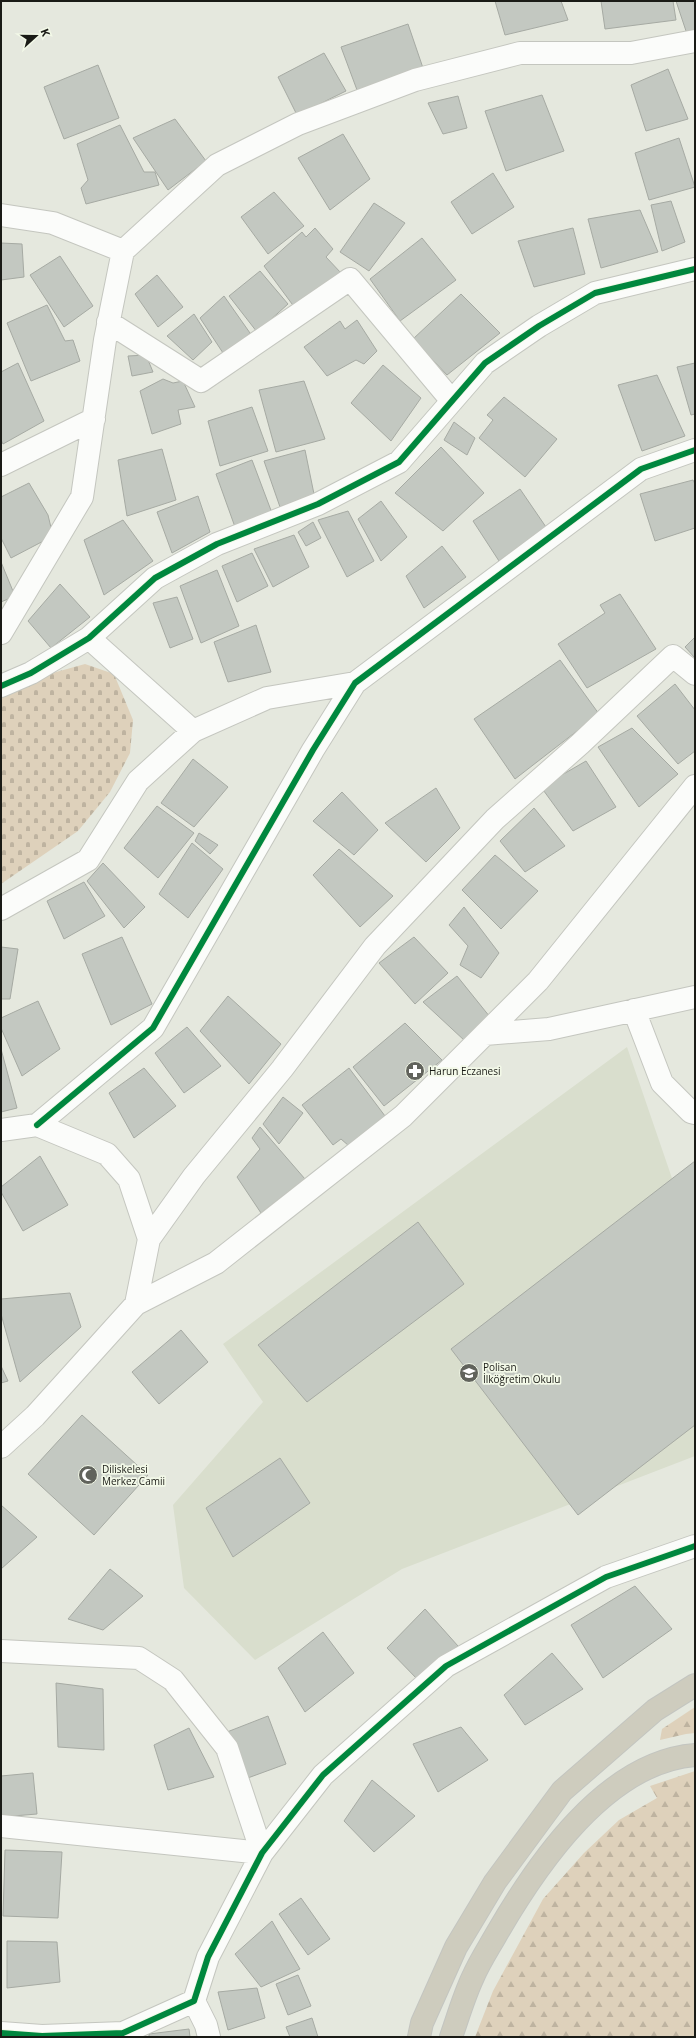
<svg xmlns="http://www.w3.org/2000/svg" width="696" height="2038" font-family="'Open Sans',sans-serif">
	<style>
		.built { fill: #d9decd }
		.forest { fill: url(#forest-firs) }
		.cemetery { fill: url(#cemetery-stones) }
		.building { fill: #c3c8c1; stroke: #a6aaa3 }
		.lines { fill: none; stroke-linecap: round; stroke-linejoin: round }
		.minor-casing { stroke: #c4c6bf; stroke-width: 24 }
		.motorway-casing { stroke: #c3c5c0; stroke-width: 24 }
		.minor { stroke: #fbfcfa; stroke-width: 22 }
		.motorway { stroke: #ceccbe; stroke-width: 22 }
		.cycleway-casing { stroke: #f3f9e8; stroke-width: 8 }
		.cycleway { stroke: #00873e; stroke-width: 6 }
		.labels { text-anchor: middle; stroke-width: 3.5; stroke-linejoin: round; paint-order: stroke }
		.poi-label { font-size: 10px; fill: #1a1b16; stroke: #f3f9e8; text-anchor: start }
	</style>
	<defs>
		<pattern id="forest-firs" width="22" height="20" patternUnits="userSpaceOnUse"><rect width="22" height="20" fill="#ded1bb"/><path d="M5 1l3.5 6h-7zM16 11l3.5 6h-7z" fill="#beb3a0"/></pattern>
		<pattern id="cemetery-stones" width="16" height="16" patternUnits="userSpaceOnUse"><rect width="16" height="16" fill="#ded1bb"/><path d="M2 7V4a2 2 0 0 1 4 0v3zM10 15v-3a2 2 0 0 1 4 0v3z" fill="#beb3a0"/></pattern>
	</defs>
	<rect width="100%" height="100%" fill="#e5e8de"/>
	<path class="built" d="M 627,1047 L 687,1222 L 695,1263 L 695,1456 L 402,1569 L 255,1660 L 184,1588 L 173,1505 L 263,1402 L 223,1344 Z"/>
	<path class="forest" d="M 695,1707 L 695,1733 L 686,1734 L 660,1740 L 662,1729 Z
		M 695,1771 L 695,2037 L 475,2037 L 493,1991 L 543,1899 L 584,1853 L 619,1820 L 657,1798 L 650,1786 Z"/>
	<path class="cemetery" d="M 85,664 L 114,674 L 133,720 L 130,753 L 110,792 L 78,831 L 1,884 L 1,698 L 49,674 Z"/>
	<path class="building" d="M 495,1 L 561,1 L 568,20 L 505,35 Z
		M 601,1 L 673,1 L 676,20 L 605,29 Z
		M 676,1 L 695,1 L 695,31 L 687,34 Z
		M 408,24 L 423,68 L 357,90 L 341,47 Z
		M 324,53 L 346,91 L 297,115 L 278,77 Z
		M 98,65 L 119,118 L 64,139 L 44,87 Z
		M 668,69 L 688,119 L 646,131 L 631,85 Z
		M 542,95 L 564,151 L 506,171 L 485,111 Z
		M 458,96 L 467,128 L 443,134 L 428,103 Z
		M 175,119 L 206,161 L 168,190 L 133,138 Z
		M 120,125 L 144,172 L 155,172 L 159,185 L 86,204 L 81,188 L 88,180 L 77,144 Z
		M 343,134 L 370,179 L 330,210 L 298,158 Z
		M 679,138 L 695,187 L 649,200 L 635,153 Z
		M 493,173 L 514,207 L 472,234 L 451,202 Z
		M 274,192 L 304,226 L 268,254 L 241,217 Z
		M 671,201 L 685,242 L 662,251 L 651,205 Z
		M 374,203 L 405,223 L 369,271 L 340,252 Z
		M 640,210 L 658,252 L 601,268 L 588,219 Z
		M 315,228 L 333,249 L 326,257 L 341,273 L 295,308 L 264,266 L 302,232 L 306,237 Z
		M 573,228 L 585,274 L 534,287 L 518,241 Z
		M 422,238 L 456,280 L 400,321 L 370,279 Z
		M 1,243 L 22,244 L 24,277 L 1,280 Z
		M 60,256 L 93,306 L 64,327 L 30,275 Z
		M 260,271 L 288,304 L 257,332 L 229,296 Z
		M 157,275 L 183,307 L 158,327 L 135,294 Z
		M 461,294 L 500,333 L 447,375 L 413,339 Z
		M 224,296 L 250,333 L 225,356 L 200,318 Z
		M 47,305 L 65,341 L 73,340 L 80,361 L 31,381 L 7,323 Z
		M 194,314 L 212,342 L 193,360 L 167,336 Z
		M 357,320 L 377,351 L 364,364 L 356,360 L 327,376 L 304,347 L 340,321 L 345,329 Z
		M 146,355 L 153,372 L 132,376 L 128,356 Z
		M 18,363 L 44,421 L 3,444 L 1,440 L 1,372 Z
		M 695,363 L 695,414 L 691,415 L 677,367 Z
		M 383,365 L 421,398 L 391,441 L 351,403 Z
		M 657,375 L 685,436 L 642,451 L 618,385 Z
		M 163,379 L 173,383 L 183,381 L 195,407 L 178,410 L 181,424 L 152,434 L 140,391 Z
		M 304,381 L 325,439 L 276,452 L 259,390 Z
		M 504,397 L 557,439 L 525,477 L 479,438 L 493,420 L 487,415 Z
		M 252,407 L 268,451 L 220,466 L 208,421 Z
		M 454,422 L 475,438 L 467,455 L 444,440 Z
		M 441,447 L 484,493 L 443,531 L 395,493 Z
		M 162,449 L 176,500 L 127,516 L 118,460 Z
		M 305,450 L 314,494 L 280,507 L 264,461 Z
		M 252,460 L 272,513 L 235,527 L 216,474 Z
		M 693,480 L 695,484 L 695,528 L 655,541 L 640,494 Z
		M 29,483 L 48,515 L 53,536 L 11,558 L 1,538 L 1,497 Z
		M 520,489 L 546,527 L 499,561 L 473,521 Z
		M 198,496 L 210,532 L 172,553 L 157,512 Z
		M 381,501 L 407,537 L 381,561 L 358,519 Z
		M 348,511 L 374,561 L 347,577 L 318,520 Z
		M 123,520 L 153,561 L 104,595 L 84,540 Z
		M 313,522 L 321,538 L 306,546 L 298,532 Z
		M 294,535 L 309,567 L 273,587 L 254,549 Z
		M 442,546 L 466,577 L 424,608 L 406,576 Z
		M 252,553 L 268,586 L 237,602 L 222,566 Z
		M 1,562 L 15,596 L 1,602 Z
		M 217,570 L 239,626 L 201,643 L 180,586 Z
		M 60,584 L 90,617 L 51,648 L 28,621 Z
		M 620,594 L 656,649 L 587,688 L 558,644 L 605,613 L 600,605 Z
		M 177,597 L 193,639 L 170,648 L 153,603 Z
		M 256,625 L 271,672 L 228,682 L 214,642 Z
		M 695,637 L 695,658 L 685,647 Z
		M 560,660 L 599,714 L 515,779 L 474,719 Z
		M 675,684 L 695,710 L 695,751 L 678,764 L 637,716 Z
		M 632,728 L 678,774 L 639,807 L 598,747 Z
		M 193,759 L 228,787 L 194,827 L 161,803 Z
		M 586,761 L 616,807 L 573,831 L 541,787 Z
		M 436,788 L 460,828 L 426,862 L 385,823 Z
		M 342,792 L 378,830 L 354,855 L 313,821 Z
		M 157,806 L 194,833 L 158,878 L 124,848 Z
		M 534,808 L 565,846 L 525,872 L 500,841 Z
		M 199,833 L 218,845 L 210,854 L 195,841 Z
		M 192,843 L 223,869 L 188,918 L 159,894 Z
		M 339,849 L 393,896 L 360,927 L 313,875 Z
		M 495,855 L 538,891 L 501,929 L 462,890 Z
		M 103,863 L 145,907 L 124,928 L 87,881 Z
		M 84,882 L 105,916 L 64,939 L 47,901 Z
		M 464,907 L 499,953 L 481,978 L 460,965 L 468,946 L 449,925 Z
		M 122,937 L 152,1004 L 111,1025 L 82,954 Z
		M 414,937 L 448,973 L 415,1004 L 379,963 Z
		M 1,947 L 18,949 L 10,999 L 1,999 Z
		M 457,976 L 490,1017 L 465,1041 L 423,1002 Z
		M 228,996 L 281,1044 L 249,1084 L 200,1031 Z
		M 38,1001 L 60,1049 L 22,1076 L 1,1028 L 1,1018 Z
		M 405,1023 L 442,1060 L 384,1106 L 353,1067 Z
		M 187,1027 L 221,1066 L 184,1093 L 155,1053 Z
		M 1,1049 L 17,1108 L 1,1112 Z
		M 144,1068 L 176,1106 L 134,1138 L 109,1093 Z
		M 349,1068 L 385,1116 L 349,1146 L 341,1139 L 333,1145 L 302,1105 Z
		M 283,1097 L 303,1113 L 279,1144 L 263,1124 Z
		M 260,1127 L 305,1179 L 261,1213 L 237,1177 L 260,1149 L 252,1138 Z
		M 40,1156 L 68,1205 L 23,1231 L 1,1192 L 1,1187 Z
		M 695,1161 L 695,1425 L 578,1515 L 451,1349 Z
		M 418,1222 L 464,1284 L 307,1402 L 258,1345 Z
		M 70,1293 L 81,1327 L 20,1382 L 1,1314 L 1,1299 Z
		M 181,1330 L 208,1362 L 159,1404 L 132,1372 Z
		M 1,1366 L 8,1381 L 1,1383 Z
		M 82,1415 L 148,1475 L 94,1535 L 28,1474 Z
		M 280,1458 L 310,1503 L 233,1557 L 206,1508 Z
		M 1,1505 L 37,1537 L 1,1569 Z
		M 110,1569 L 143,1596 L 103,1630 L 68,1619 Z
		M 635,1586 L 672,1629 L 603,1678 L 571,1625 Z
		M 425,1609 L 458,1646 L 418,1680 L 387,1648 Z
		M 323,1632 L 354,1673 L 305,1712 L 278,1668 Z
		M 552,1653 L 583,1689 L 525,1725 L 504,1695 Z
		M 56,1683 L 103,1689 L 104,1750 L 58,1747 Z
		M 268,1716 L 286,1764 L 245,1779 L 227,1732 Z
		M 461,1727 L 488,1760 L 438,1792 L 413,1744 Z
		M 189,1728 L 214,1777 L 168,1790 L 154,1745 Z
		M 33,1773 L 37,1814 L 1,1817 L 1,1776 Z
		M 372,1780 L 415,1816 L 374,1852 L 344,1821 Z
		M 5,1850 L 62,1852 L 58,1918 L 3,1916 Z
		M 301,1898 L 330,1939 L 308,1955 L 279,1914 Z
		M 272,1921 L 300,1969 L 261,1987 L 235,1954 Z
		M 7,1941 L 57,1942 L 60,1982 L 7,1988 Z
		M 298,1975 L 311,2006 L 288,2015 L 276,1984 Z
		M 257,1988 L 265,2018 L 228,2030 L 218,1992 Z
		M 312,2018 L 318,2037 L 290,2037 L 286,2027 Z
		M 189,2029 L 190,2037 L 149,2037 L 149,2034 Z"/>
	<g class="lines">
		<defs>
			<path id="minor" d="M 1,215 L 53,223 L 123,251 L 105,340 L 82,497 L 1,633
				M 123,251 L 217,165 L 298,124 L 415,80 L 520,53 L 631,53 L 695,41
				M 108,322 L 201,381 L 350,279 L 452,401
				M 1,465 L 94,419
				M 89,638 L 193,731
				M 1,686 L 31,673 L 89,638 L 155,578 L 217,544 L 318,504 L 399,462 L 485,363 L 539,326 L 595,293 L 695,269
				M 1,909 L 88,860 L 138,781 L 193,731 L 267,698 L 355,683
				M 634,1010 L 662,1083 L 691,1112 L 695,1113
				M 485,1034 L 549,1029 L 695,997
				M 37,1125 L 153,1028 L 313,750 L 355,683 L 641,469 L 695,450
				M 1,1130 L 37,1125 L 107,1154 L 129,1179 L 149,1239 L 136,1304 L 35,1416 L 1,1447
				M 149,1239 L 194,1176 L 282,1069 L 375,946 L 495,819 L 580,744 L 673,656 L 695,674
				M 136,1304 L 216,1263 L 403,1116 L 538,981 L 695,786
				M 1,1651 L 139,1658 L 173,1680 L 227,1748 L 262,1853
				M 1,1826 L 262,1853
				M 194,2001 L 206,2025 L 209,2037
				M 1,2033 L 42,2036 L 123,2033 L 194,2001 L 208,1957 L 262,1853 L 323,1775 L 446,1666 L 606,1577 L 695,1546"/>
			<path id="motorway" d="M 419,2037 L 422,2023 L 456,1947 L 495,1882 L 562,1791 L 655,1710 L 695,1685
				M 451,2037 C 458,2017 464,1996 473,1977 C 479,1963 488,1949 496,1935 C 537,1864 606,1762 695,1755"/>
		</defs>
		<use href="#minor" class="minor-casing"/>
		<use href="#motorway" class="motorway-casing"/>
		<use href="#minor" class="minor"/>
		<use href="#motorway" class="motorway"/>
		<defs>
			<path id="cycleway" d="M 1,686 L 31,673 L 89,638 L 155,578 L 217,544 L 318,504 L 399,462 L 485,363 L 539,326 L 595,293 L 695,269
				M 37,1125 L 153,1028 L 313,750 L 355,683 L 641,469 L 695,450
				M 1,2033 L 42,2036 L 123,2033 L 194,2001 L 208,1957 L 262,1853 L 323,1775 L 446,1666 L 606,1577 L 695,1546"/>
		</defs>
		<use href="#cycleway" class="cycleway-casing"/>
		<use href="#cycleway" class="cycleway"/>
	</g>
	<defs>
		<symbol id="pharmacy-disc" viewBox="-11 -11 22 22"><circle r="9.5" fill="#61635c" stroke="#f3f9e8"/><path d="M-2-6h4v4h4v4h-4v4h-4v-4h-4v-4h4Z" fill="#fff"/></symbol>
		<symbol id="school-disc" viewBox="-11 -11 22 22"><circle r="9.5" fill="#61635c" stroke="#f3f9e8"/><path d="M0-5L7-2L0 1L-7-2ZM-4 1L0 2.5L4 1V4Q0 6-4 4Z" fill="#fff"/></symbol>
		<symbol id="mosque-disc" viewBox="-11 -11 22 22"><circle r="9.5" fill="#61635c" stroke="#f3f9e8"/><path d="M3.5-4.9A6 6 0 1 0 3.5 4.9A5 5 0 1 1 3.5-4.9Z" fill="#fff"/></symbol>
	</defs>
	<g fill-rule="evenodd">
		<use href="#pharmacy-disc" x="404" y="1060" width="22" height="22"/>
		<use href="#school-disc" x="458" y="1362" width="22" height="22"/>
		<use href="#mosque-disc" x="77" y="1464" width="22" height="22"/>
	</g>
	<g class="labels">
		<g class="poi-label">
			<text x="429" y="1075">Harun Eczanesi</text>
			<text x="483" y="1371">Polisan<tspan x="483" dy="12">İlköğretim Okulu</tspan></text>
			<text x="102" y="1473">Diliskelesi<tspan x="102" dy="12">Merkez Camii</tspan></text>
		</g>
	</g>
	<rect width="696" height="2038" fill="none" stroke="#1a1b16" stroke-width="4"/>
	<g transform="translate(36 36) rotate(69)" stroke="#f3f9e8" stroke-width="3" paint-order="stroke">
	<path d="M0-3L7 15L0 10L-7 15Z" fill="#1a1b16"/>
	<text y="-6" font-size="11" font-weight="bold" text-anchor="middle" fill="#1a1b16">K</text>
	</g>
</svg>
